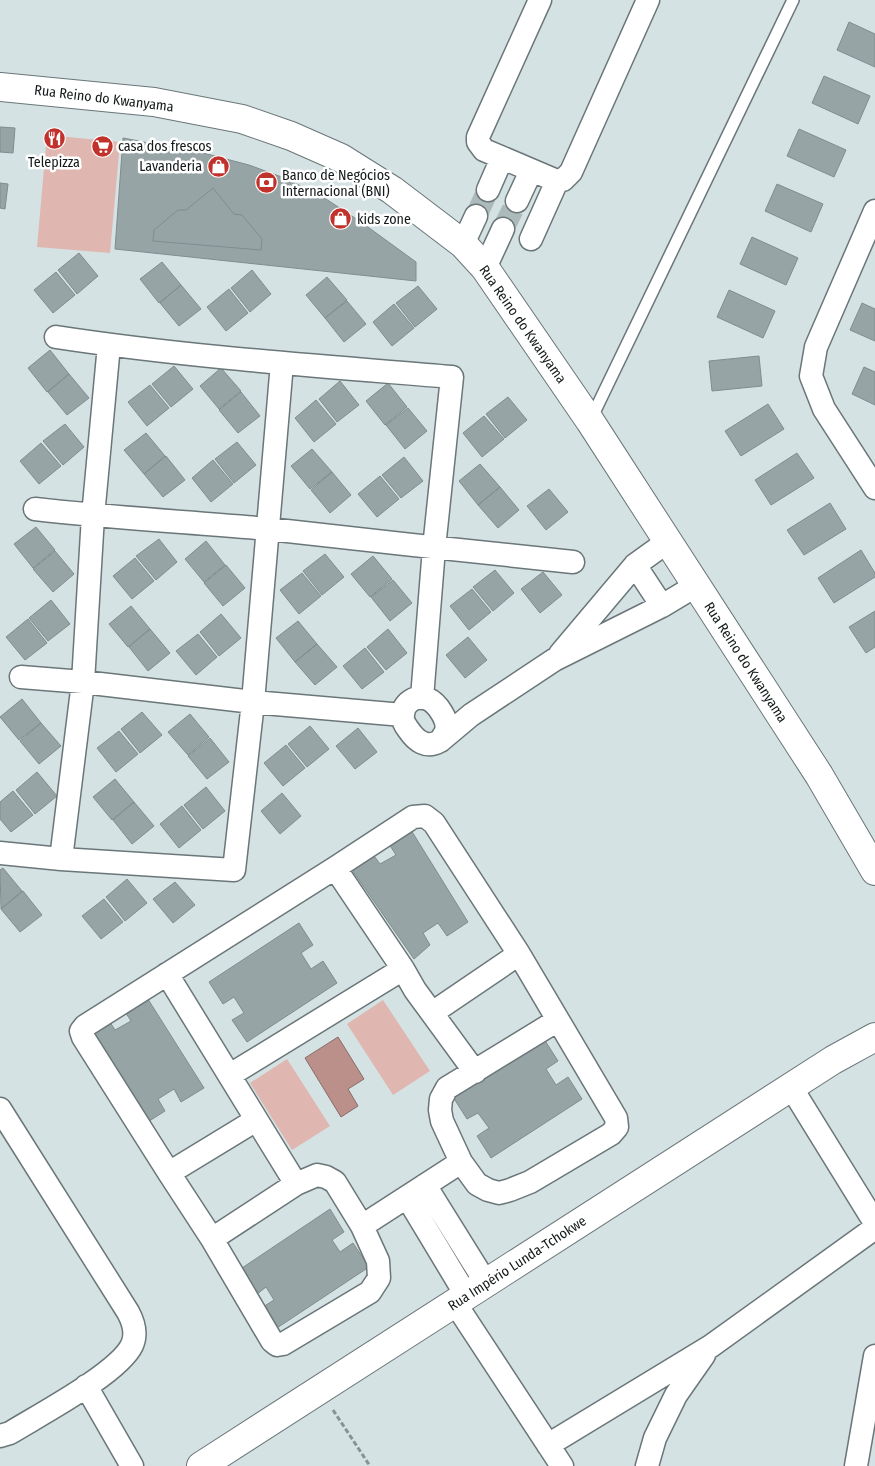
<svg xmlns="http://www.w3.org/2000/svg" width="875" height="1466" font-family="'Fira Sans Condensed',sans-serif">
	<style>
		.green { fill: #e0b6b0 }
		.water { fill: #bb908a; stroke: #896c68 }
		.building { fill: #97a4a6; stroke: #808c8e }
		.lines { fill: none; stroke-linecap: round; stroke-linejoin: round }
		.minor-tunnel { stroke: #adbabb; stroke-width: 22; stroke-dasharray: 22 11; stroke-linecap: butt }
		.service-casing { stroke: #6a7678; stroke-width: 14 }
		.minor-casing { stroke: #6a7678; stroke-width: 25 }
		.tertiary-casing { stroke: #6a7678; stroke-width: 30 }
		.path { stroke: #879293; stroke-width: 3; stroke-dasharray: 5 2.5; stroke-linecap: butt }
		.service { stroke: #fff; stroke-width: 11 }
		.minor { stroke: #fff; stroke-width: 22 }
		.tertiary { stroke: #fff; stroke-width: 28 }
		.labels { text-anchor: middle; stroke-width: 5; stroke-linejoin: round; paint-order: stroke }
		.street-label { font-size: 14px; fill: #131819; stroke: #fff }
		.poi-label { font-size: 14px; fill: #131819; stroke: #fff; text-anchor: start }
	</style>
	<rect width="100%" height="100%" fill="#d4e2e4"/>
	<path class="green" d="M 47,135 L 120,142 L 110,253 L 37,247 Z
		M 383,1000 L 430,1071 L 393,1095 L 347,1024 Z
		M 287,1059 L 330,1126 L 292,1150 L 250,1083 Z"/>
	<path class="water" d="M 338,1037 L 364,1079 L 348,1089 L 358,1106 L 341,1117 L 305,1058 Z"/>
	<path class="building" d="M 849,22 L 875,34 L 875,67 L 837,50 Z
		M 824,76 L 870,96 L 858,124 L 812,103 Z
		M 0,127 L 15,128 L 13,153 L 0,152 Z
		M 799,129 L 846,150 L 834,177 L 787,156 Z
		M 123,138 L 207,154 L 249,165 L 287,179 L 326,199 L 361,222 L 416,262 L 416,281 L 115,249 Z
		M 0,183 L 8,184 L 5,209 L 0,208 Z
		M 777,184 L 823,204 L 811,232 L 765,211 Z
		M 213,188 L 234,214 L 242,215 L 262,239 L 261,250 L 153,241 L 154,230 L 178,210 L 186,210 Z
		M 752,237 L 798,258 L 786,285 L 740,264 Z
		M 79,253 L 98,276 L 77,294 L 58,270 Z
		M 162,262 L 181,285 L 159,303 L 140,279 Z
		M 252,270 L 271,294 L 250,312 L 231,288 Z
		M 56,272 L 75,295 L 53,313 L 34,290 Z
		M 327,277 L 347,300 L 325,318 L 306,295 Z
		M 181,285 L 201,309 L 179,326 L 160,303 Z
		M 418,286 L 437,309 L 415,327 L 396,303 Z
		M 229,289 L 248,313 L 226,331 L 207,307 Z
		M 729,290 L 775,311 L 763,338 L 717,317 Z
		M 347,301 L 366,324 L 344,342 L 325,318 Z
		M 862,303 L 875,309 L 875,341 L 850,330 Z
		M 394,304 L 414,328 L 392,346 L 373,322 Z
		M 50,350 L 69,374 L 47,392 L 28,368 Z
		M 759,356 L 762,386 L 712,391 L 709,361 Z
		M 174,366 L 193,389 L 171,407 L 152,384 Z
		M 864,367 L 875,372 L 875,405 L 852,394 Z
		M 221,368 L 241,391 L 219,409 L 200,386 Z
		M 69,374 L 89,398 L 67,415 L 48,392 Z
		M 340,381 L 359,405 L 337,422 L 319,399 Z
		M 388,383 L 407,407 L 385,425 L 366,401 Z
		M 150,385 L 169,408 L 147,426 L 128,402 Z
		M 241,392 L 260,416 L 238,433 L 219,410 Z
		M 508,397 L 527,420 L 505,438 L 486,414 Z
		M 316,400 L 336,424 L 314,442 L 295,418 Z
		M 768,404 L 784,429 L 741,456 L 725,431 Z
		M 408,408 L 427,431 L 405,449 L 386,425 Z
		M 484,416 L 504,439 L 482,457 L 463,433 Z
		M 65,424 L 84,447 L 63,465 L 43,441 Z
		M 146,433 L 165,456 L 144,474 L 124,450 Z
		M 237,442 L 256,465 L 234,483 L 215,459 Z
		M 41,443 L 61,466 L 39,484 L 20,461 Z
		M 312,449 L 332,472 L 310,489 L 291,466 Z
		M 797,453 L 814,478 L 771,505 L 755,480 Z
		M 166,456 L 185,480 L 163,497 L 144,474 Z
		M 404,457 L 423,481 L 401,498 L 382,475 Z
		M 213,460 L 233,484 L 211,502 L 192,478 Z
		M 480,464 L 500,487 L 478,505 L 459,481 Z
		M 332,472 L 351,495 L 330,513 L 311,490 Z
		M 380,476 L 399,499 L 377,517 L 358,494 Z
		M 500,487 L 519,510 L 498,528 L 478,505 Z
		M 549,489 L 568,512 L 546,530 L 527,506 Z
		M 830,503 L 846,529 L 804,555 L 787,530 Z
		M 36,527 L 55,550 L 33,568 L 14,544 Z
		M 159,539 L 177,562 L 156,580 L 136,556 Z
		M 206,541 L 225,565 L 204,582 L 185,559 Z
		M 861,550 L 875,573 L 875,577 L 834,603 L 818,578 Z
		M 55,551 L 74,574 L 53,592 L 33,569 Z
		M 325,554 L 344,577 L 322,595 L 303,571 Z
		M 373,556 L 392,579 L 370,597 L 351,574 Z
		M 135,558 L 154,581 L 132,599 L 113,576 Z
		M 226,565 L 245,588 L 223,606 L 204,583 Z
		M 495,570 L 514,593 L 493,611 L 473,587 Z
		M 543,572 L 562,595 L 540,613 L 521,589 Z
		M 302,573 L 321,596 L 299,614 L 280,590 Z
		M 393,580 L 412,603 L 390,621 L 371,597 Z
		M 472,589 L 491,612 L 469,630 L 450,606 Z
		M 51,600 L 70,624 L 48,641 L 29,618 Z
		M 131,606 L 150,629 L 128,647 L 109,624 Z
		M 875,611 L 875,647 L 866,653 L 849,627 Z
		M 221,614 L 241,638 L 219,656 L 200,632 Z
		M 28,619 L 47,643 L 25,660 L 6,637 Z
		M 298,621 L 317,644 L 295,662 L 276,638 Z
		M 150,629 L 170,653 L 148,671 L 129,647 Z
		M 388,629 L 407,653 L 386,670 L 367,647 Z
		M 198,634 L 217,657 L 196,675 L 176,651 Z
		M 468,637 L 487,660 L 465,678 L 446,655 Z
		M 317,644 L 337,667 L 315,685 L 295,662 Z
		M 365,648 L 384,672 L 362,689 L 343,666 Z
		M 22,699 L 41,723 L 19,740 L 0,717 Z
		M 142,712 L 162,735 L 140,753 L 121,729 Z
		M 190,714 L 209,737 L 188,755 L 168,732 Z
		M 41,723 L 61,746 L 39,764 L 20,741 Z
		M 310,726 L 329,749 L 307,767 L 288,744 Z
		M 358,728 L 377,752 L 355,769 L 336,746 Z
		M 119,731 L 138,754 L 116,772 L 97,748 Z
		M 210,738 L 229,762 L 207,779 L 188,756 Z
		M 286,745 L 305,768 L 283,786 L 264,763 Z
		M 37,772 L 57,796 L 35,814 L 16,790 Z
		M 115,779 L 134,802 L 112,820 L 93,797 Z
		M 206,787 L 225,811 L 203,829 L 184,805 Z
		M 13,791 L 33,815 L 11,832 L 0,819 L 0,802 Z
		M 282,793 L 301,816 L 280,834 L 261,811 Z
		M 134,802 L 154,826 L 132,844 L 113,820 Z
		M 182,806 L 201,830 L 179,848 L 160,824 Z
		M 411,830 L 468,922 L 447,936 L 438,923 L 423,933 L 430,945 L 414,959 L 350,867 L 372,853 L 380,864 L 396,855 L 389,844 Z
		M 3,868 L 22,891 L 1,909 L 0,870 Z
		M 127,879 L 147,903 L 125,921 L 106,897 Z
		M 175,882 L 195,905 L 173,923 L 153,899 Z
		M 23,891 L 42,915 L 20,932 L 1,909 Z
		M 104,899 L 123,922 L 101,939 L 82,916 Z
		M 299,923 L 313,945 L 301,953 L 311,969 L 323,961 L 337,983 L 247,1042 L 232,1020 L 244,1013 L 234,997 L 223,1004 L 209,982 Z
		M 146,996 L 204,1088 L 181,1102 L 174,1089 L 158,1099 L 165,1111 L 143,1125 L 85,1033 L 108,1019 L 115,1030 L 131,1021 L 124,1010 Z
		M 544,1039 L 558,1061 L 546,1069 L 556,1085 L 568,1077 L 582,1099 L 491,1158 L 477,1136 L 489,1128 L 478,1113 L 467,1119 L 453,1097 Z
		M 330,1209 L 344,1232 L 332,1240 L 340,1252 L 353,1243 L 369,1267 L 277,1328 L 263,1307 L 274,1300 L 266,1287 L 256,1295 L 239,1270 Z"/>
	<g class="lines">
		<path class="minor-tunnel" d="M 476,216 L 488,190
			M 503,229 L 517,201"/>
		<defs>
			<path id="service" d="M 591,419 L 793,0"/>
			<path id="minor" d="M 540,0 L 478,137 L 478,142 L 484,150 L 557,181 L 563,180 L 571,172 L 648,0
				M 488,190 L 502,158
				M 517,201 L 531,171
				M 875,211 L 816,347 L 811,376 L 824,409 L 875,488
				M 531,239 L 557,181
				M 463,244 L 476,216
				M 485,268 L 503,229
				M 56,337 C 187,357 320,366 452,377 L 434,548 L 422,698
				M 35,509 C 113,518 191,522 269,529 C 370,540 472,552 573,562
				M 635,565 L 662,606
				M 560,654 L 635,565 L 667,542
				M 21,677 L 83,682 L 253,702 L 403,715
				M 440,741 C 442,738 445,734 446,731 C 449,720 437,703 428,699 C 416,694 403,703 403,715 C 402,720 405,725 408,729 C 416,741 426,749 440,741 L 471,715 L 554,660 L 662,606 L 697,585
				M 0,853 L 61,859 L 83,682 L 93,516 L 109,345
				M 61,859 L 234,870 L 253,702 L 282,363
				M 335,868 L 403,969 L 415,990 L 475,1072
				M 167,974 L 296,1184
				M 432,1013 L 519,954
				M 230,1075 L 403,969
				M 791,1087 L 875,1223
				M 0,1109 L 128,1312 C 134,1323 137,1334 132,1345 C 119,1373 39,1415 10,1433 L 0,1436
				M 169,1173 L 256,1120
				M 425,1185 L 486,1283
				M 407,1197 L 466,1295
				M 362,1226 L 461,1162
				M 212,1239 L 296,1184 L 317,1175 L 326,1177 L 335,1182 L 362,1226 L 378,1261 L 379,1278 L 370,1292 L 283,1344 L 277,1345 L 272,1341 L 212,1239 L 169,1173 L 83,1037 L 81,1031 L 85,1026 L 335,868 L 413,817 L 425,816 L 434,823 L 519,954 L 616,1118 L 617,1127 L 611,1134 L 530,1182 L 510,1190 L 499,1193 L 488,1190 L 477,1184 L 461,1162 L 442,1121 L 440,1110 L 441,1099 L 447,1088 L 558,1020
				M 455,1303 L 562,1466
				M 86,1386 L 132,1466
				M 548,1445 L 711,1346 L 875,1228
				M 647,1466 L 655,1438 L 676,1395 L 704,1355
				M 856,1466 L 875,1356"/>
			<path id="tertiary" d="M 0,87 L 154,102 L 242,119 L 291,136 L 341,158 L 392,190 L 463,244 L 485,268 L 590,421 L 819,775 L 875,871
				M 201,1466 L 833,1060 L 875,1037"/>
		</defs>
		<use href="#service" class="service-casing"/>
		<use href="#minor" class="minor-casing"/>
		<use href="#tertiary" class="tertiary-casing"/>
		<path class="path" d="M 333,1410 L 370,1466"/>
		<use href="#service" class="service"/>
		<use href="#minor" class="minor"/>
		<use href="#tertiary" class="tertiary"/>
	</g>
	<defs>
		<symbol id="restaurant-disc" viewBox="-11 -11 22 22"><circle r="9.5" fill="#c0322b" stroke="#fff"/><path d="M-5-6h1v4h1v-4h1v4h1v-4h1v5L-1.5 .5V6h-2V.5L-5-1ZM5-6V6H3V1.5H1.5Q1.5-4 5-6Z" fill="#fff"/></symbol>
		<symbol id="supermarket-disc" viewBox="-11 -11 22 22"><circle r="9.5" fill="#c0322b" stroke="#fff"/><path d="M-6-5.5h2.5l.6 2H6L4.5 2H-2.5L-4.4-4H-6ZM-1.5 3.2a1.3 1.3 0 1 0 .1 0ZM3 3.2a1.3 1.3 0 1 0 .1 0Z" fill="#fff"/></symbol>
		<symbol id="shop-disc" viewBox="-11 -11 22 22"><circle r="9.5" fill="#c0322b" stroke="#fff"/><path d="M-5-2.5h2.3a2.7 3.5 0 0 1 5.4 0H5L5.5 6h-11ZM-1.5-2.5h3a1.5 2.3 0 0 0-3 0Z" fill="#fff"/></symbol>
		<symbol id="bank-disc" viewBox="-11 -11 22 22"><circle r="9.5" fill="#c0322b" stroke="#fff"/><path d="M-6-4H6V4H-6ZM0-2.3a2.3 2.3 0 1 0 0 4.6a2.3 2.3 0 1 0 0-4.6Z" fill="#fff"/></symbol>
	</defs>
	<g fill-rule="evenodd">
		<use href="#restaurant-disc" x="42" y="126" width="25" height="25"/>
		<use href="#supermarket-disc" x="90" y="134" width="25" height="25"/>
		<use href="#shop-disc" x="206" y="154" width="25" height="25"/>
		<use href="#bank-disc" x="254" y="170" width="25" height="25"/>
		<use href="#shop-disc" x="328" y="206" width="25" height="25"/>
	</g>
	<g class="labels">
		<g class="street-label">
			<text transform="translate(104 98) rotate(7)" y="5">Rua Reino do Kwanyama</text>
			<text transform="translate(523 324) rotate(55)" y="5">Rua Reino do Kwanyama</text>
			<text transform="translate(746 662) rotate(57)" y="5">Rua Reino do Kwanyama</text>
			<text transform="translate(517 1263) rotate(-33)" y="5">Rua Império Lunda-Tchokwe</text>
		</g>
		<g class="poi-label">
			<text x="118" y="151">casa dos frescos</text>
			<text x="54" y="167" text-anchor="middle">Telepizza</text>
			<text x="202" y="171" text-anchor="end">Lavanderia</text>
			<text x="282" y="180">Banco de Negócios<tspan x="282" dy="16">Internacional (BNI)</tspan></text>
			<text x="357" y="224">kids zone</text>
		</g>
	</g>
</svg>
